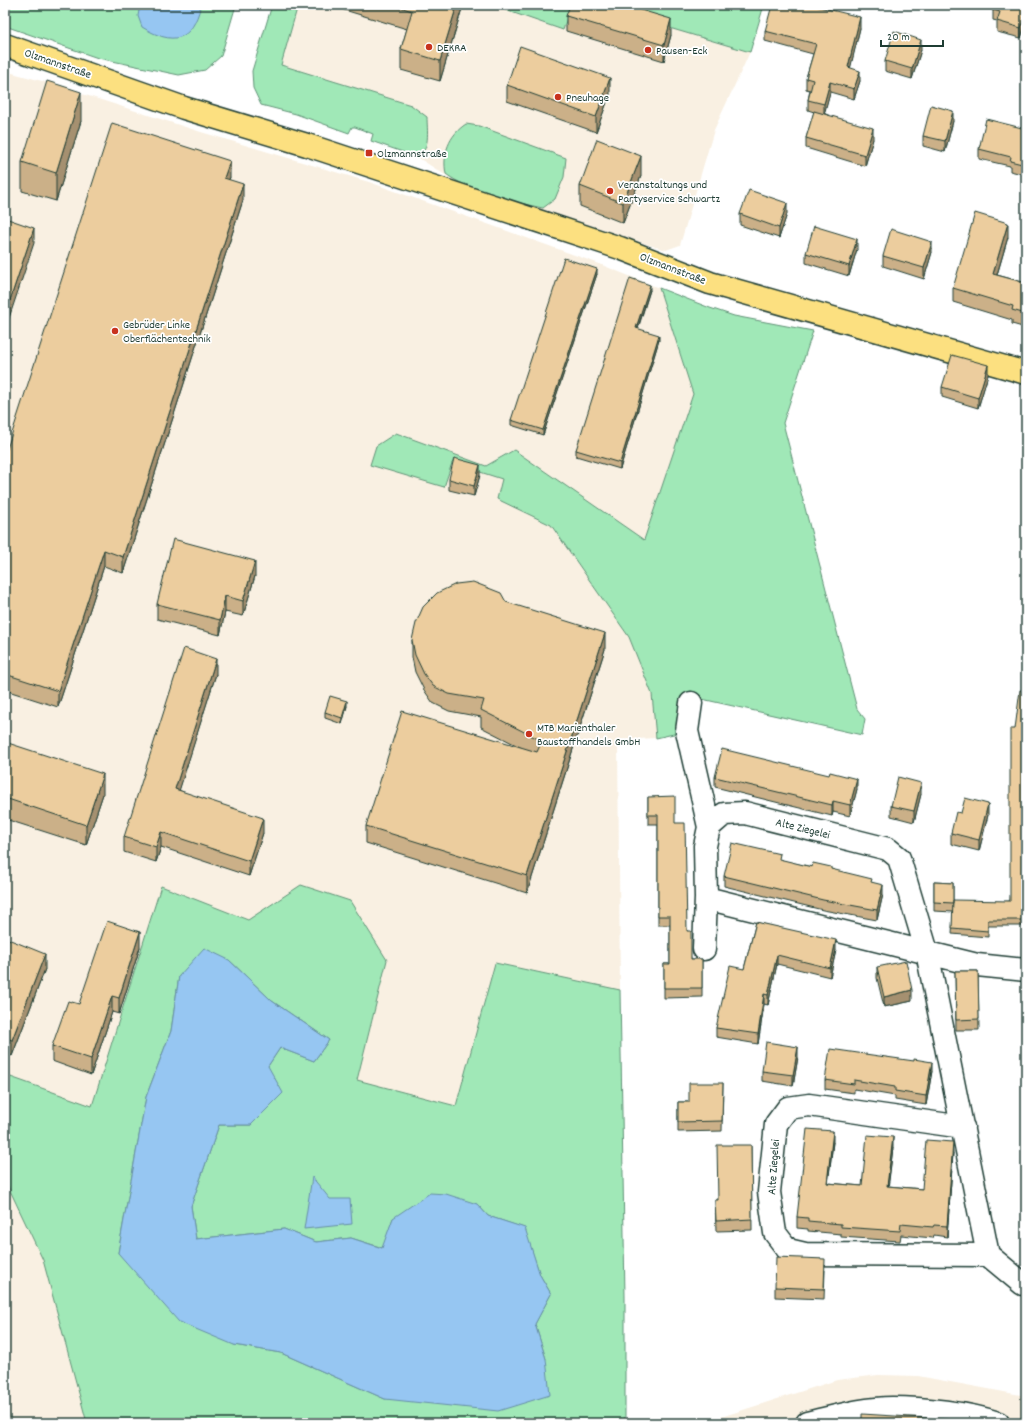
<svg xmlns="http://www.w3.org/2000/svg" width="1031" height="1428" font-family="Dekko,sans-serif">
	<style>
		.built { fill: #f9f0e2 }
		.green { fill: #a0e8b7; stroke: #609276; fill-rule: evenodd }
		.water { fill: #96c6f2; stroke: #668fa6 }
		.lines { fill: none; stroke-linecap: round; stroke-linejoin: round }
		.minor-casing { stroke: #1f3d34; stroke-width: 25 }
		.major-casing { stroke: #1f3d34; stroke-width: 25 }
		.minor { stroke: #fff; stroke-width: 22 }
		.major { stroke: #fce080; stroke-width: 22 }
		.wall { fill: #cbb088; stroke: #1f3d34 }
		.shaded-wall { fill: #a5906f; stroke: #1f3d34 }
		.building { fill: #eccd9e; stroke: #1f3d34 }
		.poi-dot { fill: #c8321e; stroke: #fff; stroke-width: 1.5 }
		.labels { text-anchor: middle; stroke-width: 3.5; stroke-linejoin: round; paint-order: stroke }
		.poi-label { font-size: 12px; fill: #1f3d34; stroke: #fff; text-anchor: start }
		.street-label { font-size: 12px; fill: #1f3d34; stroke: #fff }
	</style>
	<rect width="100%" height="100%" fill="#fff"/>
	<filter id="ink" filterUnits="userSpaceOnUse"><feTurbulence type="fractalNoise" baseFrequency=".025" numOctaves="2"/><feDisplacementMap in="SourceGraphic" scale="8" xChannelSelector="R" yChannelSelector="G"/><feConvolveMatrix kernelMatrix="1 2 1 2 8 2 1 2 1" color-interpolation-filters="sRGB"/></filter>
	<g filter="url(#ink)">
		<path class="built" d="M 298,5 L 491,5 L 563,30 L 571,5 L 592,5 L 750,52 L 714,130 L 680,245 L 666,250 L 522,207 L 456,182 L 417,157 L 420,155 L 411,105 L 281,65 Z
			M 5,71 L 42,81 L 201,132 L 369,182 L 597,263 L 659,288 L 693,394 L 644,540 L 514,450 L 486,466 L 396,433 L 370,465 L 444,486 L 451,463 L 502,479 L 497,499 L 551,525 L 629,637 L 652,694 L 656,738 L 618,740 L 620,990 L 495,963 L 456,1106 L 357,1081 L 387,960 L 301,885 L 248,920 L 161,886 L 92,1107 L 5,1075 Z
			M 5,1180 L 43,1260 L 87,1423 L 5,1423 Z
			M 878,1375 L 918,1376 L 1026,1396 L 1026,1423 L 702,1423 L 837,1380 Z"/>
		<path class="green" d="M 5,5 L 236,5 L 221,56 L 205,70 L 179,75 L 98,58 L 5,26 Z
			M 272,5 L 298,5 L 281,65 L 411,105 L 427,117 C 427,130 431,150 417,157 L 371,141 L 373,134 L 355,127 L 352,127 L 349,133 L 296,114 L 261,105 L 253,88 L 252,71 Z
			M 491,5 L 571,5 L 563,30 Z
			M 592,5 L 764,5 L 750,52 Z
			M 466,124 L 479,126 L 566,158 L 564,177 L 555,199 L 543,208 C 517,203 466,190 446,174 C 442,154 449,135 466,124 Z
			M 659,288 L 710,308 L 734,316 L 813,331 L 783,423 L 857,709 L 865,719 L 862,735 L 684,695 L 678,733 L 656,738 L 652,694 L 629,637 L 551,525 L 497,499 L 502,479 L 452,463 L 444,487 L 370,465 L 376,446 L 396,433 L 486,466 L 514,450 L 644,540 L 693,394 Z
			M 301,885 L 350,901 L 387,960 L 357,1080 L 456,1106 L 495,963 L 620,990 L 625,1297 L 625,1423 L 87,1423 L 43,1260 L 5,1180 L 5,1075 L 92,1106 L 161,886 L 248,920 ZM 229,960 L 272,1001 L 329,1040 L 314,1061 L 280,1048 L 268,1066 L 251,1125 L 219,1125 L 191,1206 L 196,1239 L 284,1229 L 316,1242 L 351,1238 L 383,1248 L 393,1218 L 477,1204 L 488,1216 L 524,1228 L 540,1275 L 551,1294 L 535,1324 L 546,1359 L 385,1399 L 281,1353 L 234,1345 L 118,1253 L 146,1097 L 171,1031 L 179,976 Z"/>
		<path class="water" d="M 140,5 L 201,5 C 192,42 173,46 142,27 L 138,16 Z
			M 204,948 L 229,960 L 272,1001 L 329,1040 L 314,1061 L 280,1048 L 268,1066 L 283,1093 L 251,1125 L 219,1125 L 191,1206 L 196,1239 L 284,1229 L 316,1242 L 351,1238 L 382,1248 L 393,1218 L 430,1193 L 446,1194 L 477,1204 L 488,1216 L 525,1228 L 540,1275 L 551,1294 L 535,1324 L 546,1359 L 550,1395 L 498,1411 L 385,1399 L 281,1353 L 234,1345 L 179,1322 L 118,1253 L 146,1097 L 171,1031 L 179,976 Z
			M 312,1177 L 330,1199 L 350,1199 L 352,1224 L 304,1229 Z"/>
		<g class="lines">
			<defs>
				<path id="minor" d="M 691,703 L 687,731 L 709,827
					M 706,898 L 977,965 L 1026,970
					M 704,949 L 706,898 L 705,846 L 709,827 L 724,814 L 745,813 L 888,849 L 899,858 L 927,952 L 988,1255
					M 963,1127 L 809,1105 L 788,1108 L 776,1124 L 769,1192 L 775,1233 L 788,1250 L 805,1254 L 988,1255 L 1023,1284 L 1026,1284
					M 807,1423 C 834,1417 863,1408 892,1408 C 924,1408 967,1413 998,1423"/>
				<path id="major" d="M 5,45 L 184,108 L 307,145 L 620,248 L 710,283 L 1026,373"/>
			</defs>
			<use href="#minor" class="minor-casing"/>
			<use href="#major" class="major-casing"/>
			<use href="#minor" class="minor"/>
			<use href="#major" class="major"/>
		</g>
		<path class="wall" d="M 328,5 L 463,5 L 440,81 L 401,70 L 401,49 L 407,29 Z
			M 976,5 L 1026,5 L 1026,22 L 1021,38 L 997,32 L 997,21 L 993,20 L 993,10 L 976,6 Z
			M 566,16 L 671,35 L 664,61 L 566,31 Z
			M 860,28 L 850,68 L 860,81 L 854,99 L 830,92 L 824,113 L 873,139 L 865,166 L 806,148 L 806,138 L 814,112 L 808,110 L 808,100 L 810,90 L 806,89 L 806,78 L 813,54 L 765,41 L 765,31 Z
			M 921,50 L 912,79 L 885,71 L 885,61 Z
			M 507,85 L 610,94 L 596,132 L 507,101 Z
			M 81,121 L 56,201 L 22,191 L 22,162 Z
			M 953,121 L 945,152 L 923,146 L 923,136 Z
			M 1026,129 L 1026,175 L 1010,171 L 1010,166 L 979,159 L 979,149 Z
			M 641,176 L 623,223 L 580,206 L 580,186 Z
			M 230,177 L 229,180 L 243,200 L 123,573 L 104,566 L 58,707 L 5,690 L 5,455 Z
			M 740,214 L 787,214 L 779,238 L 740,225 Z
			M 1008,237 L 997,275 L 1026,283 L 1026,328 L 1012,324 L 1012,320 L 953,302 L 953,288 Z
			M 857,249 L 849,276 L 806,263 L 806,253 Z
			M 932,252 L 924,279 L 883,266 L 883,256 Z
			M 597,274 L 543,435 L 511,425 L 511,420 Z
			M 650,290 L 638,329 L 659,340 L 620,469 L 576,456 L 576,450 Z
			M 988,375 L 978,408 L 942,397 L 942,387 Z
			M 480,475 L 474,496 L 449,490 L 449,479 Z
			M 255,576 L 243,616 L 225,612 L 220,635 L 157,619 L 157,604 Z
			M 506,602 L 605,649 L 527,893 L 366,843 L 366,826 L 522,748 L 481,727 L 481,717 L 449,711 L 433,703 L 424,690 L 415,672 L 412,657 L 412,640 Z
			M 216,674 L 179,790 L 263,833 L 249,876 L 161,847 L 156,862 L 124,852 L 124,837 Z
			M 1026,691 L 1026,926 L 988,926 L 988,937 L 952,934 L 953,912 L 934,911 L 934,882 L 953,883 L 953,906 L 1010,901 Z
			M 347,706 L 342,724 L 325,718 L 325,712 Z
			M 5,742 L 103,794 L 86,845 L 5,819 Z
			M 715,777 L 857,789 L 850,816 L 833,812 L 832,816 L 715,787 Z
			M 921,794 L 914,822 L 891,816 L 891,806 Z
			M 648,797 L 675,823 L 687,931 L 691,959 L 702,959 L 702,997 L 664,998 L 664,964 L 670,964 L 670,925 L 658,925 L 658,824 L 648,824 Z
			M 961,813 L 988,815 L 979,851 L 951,844 L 951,833 Z
			M 780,860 L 812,867 L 831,869 L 883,894 L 877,920 L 823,910 L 724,886 L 724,876 Z
			M 756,922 L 836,950 L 830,977 L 777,964 L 768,1005 L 764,1004 L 758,1044 L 716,1037 L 716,1028 L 744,969 Z
			M 5,946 L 45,969 L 12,1056 L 5,1053 Z
			M 140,947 L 119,1014 L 112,1012 L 91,1075 L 52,1061 L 52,1046 L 79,1004 Z
			M 877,967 L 912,1001 L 884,1007 L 877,978 Z
			M 955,971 L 978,971 L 979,1030 L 956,1030 Z
			M 798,1057 L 793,1086 L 762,1081 L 762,1071 Z
			M 932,1071 L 926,1105 L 895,1100 L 895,1096 L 854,1089 L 854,1093 L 825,1089 L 825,1080 Z
			M 723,1083 L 722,1131 L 678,1132 L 678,1102 L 689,1102 Z
			M 833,1142 L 828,1183 L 862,1186 L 893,1148 L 888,1186 L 922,1189 L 953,1153 L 947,1237 L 934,1235 L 933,1238 L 901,1235 L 900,1241 L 841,1237 L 841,1234 L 808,1231 L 808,1229 L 797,1228 L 797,1217 Z
			M 751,1145 L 752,1230 L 716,1231 L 715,1200 L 718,1200 Z
			M 825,1270 L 824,1299 L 775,1297 L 775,1287 Z"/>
		<path class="shaded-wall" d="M 457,5 L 463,5 L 440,81 L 440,61 Z
			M 1026,11 L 1026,22 L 1021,38 L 1021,28 Z
			M 860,17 L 860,28 L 848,78 L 848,67 Z
			M 671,19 L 671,35 L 664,61 L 664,45 Z
			M 921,40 L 921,50 L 912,79 L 912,69 Z
			M 860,71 L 860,81 L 854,99 L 854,89 Z
			M 610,78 L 610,94 L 596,132 L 596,117 Z
			M 830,82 L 830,92 L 824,115 L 824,104 Z
			M 81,92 L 81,121 L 56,201 L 56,173 Z
			M 953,111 L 953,121 L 945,152 L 945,141 Z
			M 873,128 L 873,139 L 865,166 L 865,155 Z
			M 641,156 L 641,176 L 623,223 L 623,203 Z
			M 230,161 L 230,177 L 224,194 L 224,178 Z
			M 243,184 L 243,200 L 123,573 L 123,557 Z
			M 787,203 L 787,214 L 779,238 L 779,228 Z
			M 1008,223 L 1008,237 L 993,288 L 993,274 Z
			M 34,228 L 34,243 L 5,330 L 5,315 Z
			M 857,239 L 857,249 L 849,276 L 849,266 Z
			M 932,242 L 932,252 L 924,279 L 924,268 Z
			M 597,269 L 597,274 L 543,435 L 543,430 Z
			M 650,285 L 650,290 L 636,333 L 636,328 Z
			M 659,335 L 659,340 L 620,469 L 620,463 Z
			M 988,365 L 988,375 L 978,408 L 978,398 Z
			M 480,465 L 480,475 L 474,496 L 474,486 Z
			M 104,550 L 104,566 L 58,707 L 58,691 Z
			M 255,561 L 255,576 L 243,616 L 243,601 Z
			M 225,596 L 225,612 L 220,635 L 220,620 Z
			M 605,633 L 605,649 L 527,893 L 527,876 Z
			M 216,659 L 216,674 L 175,804 L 175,789 Z
			M 347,701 L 347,706 L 342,724 L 342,718 Z
			M 103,774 L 103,794 L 86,845 L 86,825 Z
			M 857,779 L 857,789 L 850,816 L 850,805 Z
			M 921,783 L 921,794 L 914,822 L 914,811 Z
			M 833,801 L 833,812 L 832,816 L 832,805 Z
			M 988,804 L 988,815 L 979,851 L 979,840 Z
			M 263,818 L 263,833 L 249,876 L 249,861 Z
			M 161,832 L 161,847 L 156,862 L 156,847 Z
			M 883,885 L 883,894 L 877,920 L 877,910 Z
			M 140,932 L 140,947 L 119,1014 L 119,998 Z
			M 836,940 L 836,950 L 830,977 L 830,968 Z
			M 45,954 L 45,969 L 12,1056 L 12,1040 Z
			M 777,955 L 777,964 L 768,1005 L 768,995 Z
			M 912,990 L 912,1001 L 884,1007 L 884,997 Z
			M 764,994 L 764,1004 L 758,1044 L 758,1034 Z
			M 112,996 L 112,1012 L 91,1075 L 91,1059 Z
			M 798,1047 L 798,1057 L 793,1086 L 793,1075 Z
			M 932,1062 L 932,1071 L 926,1105 L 926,1096 Z
			M 833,1131 L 833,1142 L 827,1193 L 827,1183 Z
			M 893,1137 L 893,1148 L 887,1197 L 887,1186 Z
			M 953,1142 L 953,1153 L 947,1237 L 947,1226 Z"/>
		<path class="building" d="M 394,5 L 457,5 L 440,61 L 401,49 L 412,11 Z
			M 570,5 L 624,5 L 671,19 L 664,45 L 566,16 Z
			M 772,5 L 811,5 L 860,17 L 848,67 L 860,71 L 854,89 L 830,82 L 824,104 L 808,100 L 813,80 L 806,78 L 816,44 L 765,31 Z
			M 995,5 L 1026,5 L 1026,11 L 1021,28 L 997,21 L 1000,12 L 993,10 Z
			M 894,31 L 921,40 L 912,69 L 885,61 Z
			M 520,46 L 610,78 L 596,117 L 507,85 Z
			M 47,81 L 81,92 L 56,173 L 22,162 Z
			M 931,105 L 953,111 L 945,141 L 923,136 Z
			M 814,111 L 873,128 L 865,155 L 806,138 Z
			M 986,119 L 1026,129 L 1026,165 L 1010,161 L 1011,157 L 979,149 Z
			M 112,123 L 230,161 L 224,178 L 243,184 L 123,557 L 104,550 L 58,691 L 5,674 L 5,455 Z
			M 597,139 L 641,156 L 623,203 L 580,186 Z
			M 749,190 L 787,203 L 779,228 L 740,214 Z
			M 975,213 L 1008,223 L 993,274 L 1026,283 L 1026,314 L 1012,310 L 1013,306 L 953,288 Z
			M 5,218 L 34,228 L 5,315 Z
			M 814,226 L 857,239 L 849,266 L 806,253 Z
			M 891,229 L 932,242 L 924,268 L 883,256 Z
			M 564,258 L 597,269 L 543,430 L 511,420 Z
			M 630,278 L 650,285 L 636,328 L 659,335 L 620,463 L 576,450 Z
			M 952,355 L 988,365 L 978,398 L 942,387 Z
			M 454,458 L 480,465 L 474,486 L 449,479 Z
			M 173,539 L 255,561 L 243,601 L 225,596 L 220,620 L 157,604 Z
			M 473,582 L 501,593 L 506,602 L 605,633 L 527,876 L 366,826 L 402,711 L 537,752 L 542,741 L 481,710 L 484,700 L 449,694 L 433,686 L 424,674 L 415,655 L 412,640 L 416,623 L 423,607 L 437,593 L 456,584 Z
			M 184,648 L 216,659 L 175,789 L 263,818 L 249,861 L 161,832 L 156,847 L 124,837 Z
			M 1020,690 L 1026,691 L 1026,920 L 988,920 L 988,931 L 952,928 L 953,900 L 1010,901 L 1010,729 L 1015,729 Z
			M 330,696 L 347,701 L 342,718 L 325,712 Z
			M 5,742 L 103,774 L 86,825 L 5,798 Z
			M 722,749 L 829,775 L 830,772 L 857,779 L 850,805 L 833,801 L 832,805 L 715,777 Z
			M 898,777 L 921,783 L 914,811 L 891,806 Z
			M 675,796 L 675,823 L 685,823 L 687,931 L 691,931 L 691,959 L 702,959 L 702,988 L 664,988 L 664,964 L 670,964 L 670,916 L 658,916 L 658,815 L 648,815 L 648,797 Z
			M 965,798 L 988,804 L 979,840 L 951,833 L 956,812 L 961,813 Z
			M 732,843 L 780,854 L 779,859 L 812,867 L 813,863 L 831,867 L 831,869 L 872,879 L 871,882 L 883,885 L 877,910 L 823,900 L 724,876 Z
			M 934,882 L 953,883 L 953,903 L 934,902 Z
			M 107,921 L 140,932 L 119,998 L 112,996 L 91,1059 L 52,1046 L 68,1001 L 79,1004 Z
			M 756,922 L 836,940 L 830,968 L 777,955 L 768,995 L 764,994 L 758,1034 L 716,1028 L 730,966 L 744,969 Z
			M 8,939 L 45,954 L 12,1040 L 5,1038 L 5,946 Z
			M 906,961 L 912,990 L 884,997 L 877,967 Z
			M 955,971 L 978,971 L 979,1019 L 956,1020 Z
			M 766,1042 L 798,1047 L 793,1075 L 762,1071 Z
			M 830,1049 L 914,1061 L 914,1059 L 932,1062 L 926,1096 L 895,1091 L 895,1087 L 854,1080 L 854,1084 L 825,1080 Z
			M 689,1083 L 723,1083 L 722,1121 L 678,1122 L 678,1102 L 689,1102 Z
			M 807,1129 L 833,1131 L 827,1183 L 862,1186 L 867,1135 L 893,1137 L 887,1186 L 922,1189 L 926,1140 L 953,1142 L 947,1226 L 934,1225 L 933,1227 L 901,1224 L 900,1231 L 841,1227 L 841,1224 L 808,1221 L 808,1218 L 797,1217 Z
			M 717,1145 L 751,1145 L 752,1219 L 716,1221 L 715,1200 L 718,1200 Z
			M 776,1257 L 825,1259 L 824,1289 L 775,1287 Z
			M 862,1414 L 975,1421 L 975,1423 L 862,1423 Z"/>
	</g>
	<g class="poi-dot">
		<circle cx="429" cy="47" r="4"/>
		<circle cx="648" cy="50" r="4"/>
		<circle cx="558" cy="97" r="4"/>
		<rect x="365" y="149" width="8" height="8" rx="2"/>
		<circle cx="610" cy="191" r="4"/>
		<circle cx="115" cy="331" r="4"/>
		<circle cx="529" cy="734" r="4"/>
	</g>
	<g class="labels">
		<g class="poi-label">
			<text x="437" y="51">DEKRA</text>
			<text x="656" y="54">Pausen-Eck</text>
			<text x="566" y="101">Pneuhage</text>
			<text x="377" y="157">Olzmannstraße</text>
			<text x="618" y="188">Veranstaltungs und<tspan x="618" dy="14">Partyservice Schwartz</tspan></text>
			<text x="123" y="328">Gebrüder Linke<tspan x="123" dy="14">Oberflächentechnik</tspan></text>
			<text x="537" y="731">MTB Marienthaler<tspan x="537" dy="14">Baustoffhandels GmbH</tspan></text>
		</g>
		<g class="street-label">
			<text transform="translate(58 63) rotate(19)" y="4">Olzmannstraße</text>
			<text transform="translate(673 268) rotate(21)" y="4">Olzmannstraße</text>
			<text transform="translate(803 828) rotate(14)" y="4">Alte Ziegelei</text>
			<text transform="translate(773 1167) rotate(-86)" y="4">Alte Ziegelei</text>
		</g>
	</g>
	<rect width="1031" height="1428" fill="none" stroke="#fff" stroke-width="20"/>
	<rect x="10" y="10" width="1011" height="1408" fill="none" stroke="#1f3d34" stroke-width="1.5" filter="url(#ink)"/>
	<path d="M881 40v6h62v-6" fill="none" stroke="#1f3d34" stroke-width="2"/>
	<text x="887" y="40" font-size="12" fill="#1f3d34" stroke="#ffffff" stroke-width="3" paint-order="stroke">20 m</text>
</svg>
